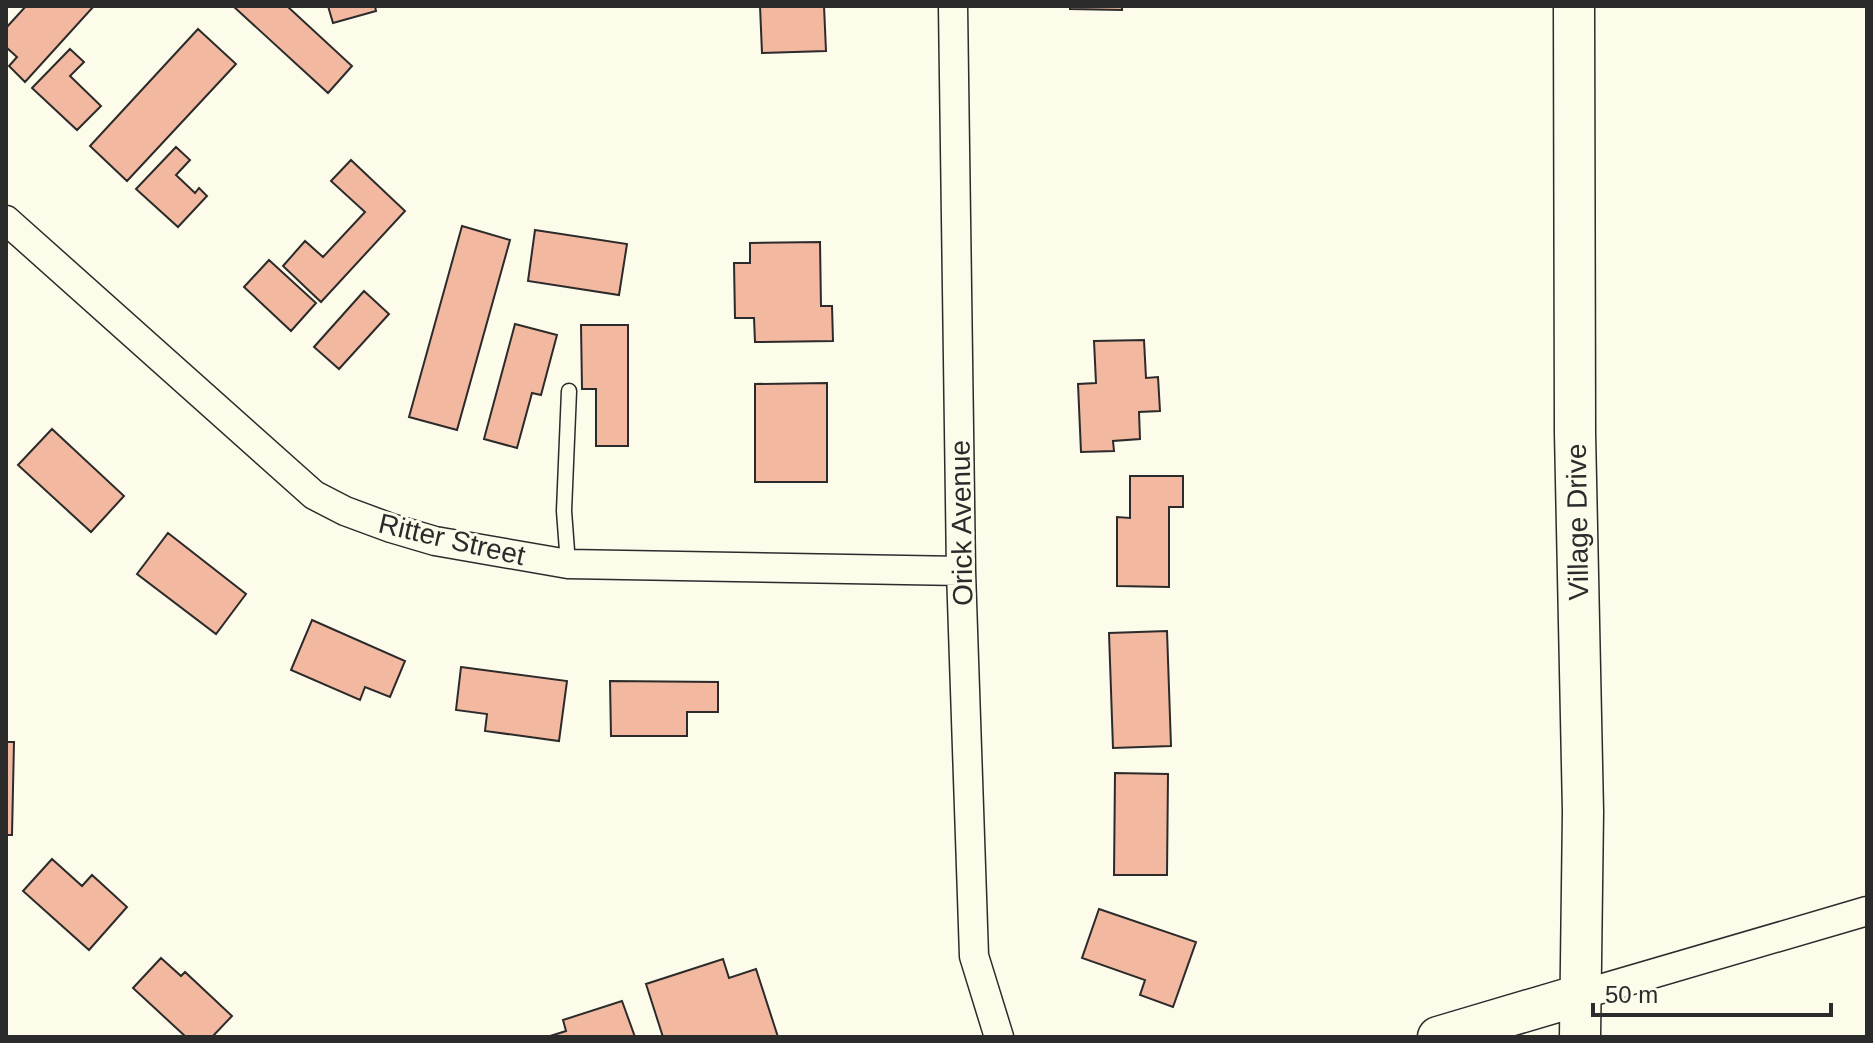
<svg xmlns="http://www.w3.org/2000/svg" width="1873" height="1043" font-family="Helvetica,sans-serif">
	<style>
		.building { fill: #f2b8a0; stroke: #2b2b2b; stroke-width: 2 }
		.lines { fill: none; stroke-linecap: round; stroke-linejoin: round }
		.lane-casing { stroke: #2b2b2b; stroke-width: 17 }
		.street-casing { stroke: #2b2b2b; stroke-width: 31 }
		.secondary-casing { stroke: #2b2b2b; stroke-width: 43 }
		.lane { stroke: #fdfbea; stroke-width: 14 }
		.street { stroke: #fdfbea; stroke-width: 28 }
		.secondary { stroke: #fdfbea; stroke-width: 40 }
		.labels { text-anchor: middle; stroke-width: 6; stroke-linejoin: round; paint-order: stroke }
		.street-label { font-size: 28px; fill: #2b2b2b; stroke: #fdfbea }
	</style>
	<rect width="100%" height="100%" fill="#fdfbea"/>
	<path class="building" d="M 26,6 L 94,6 L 25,82 L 9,66 L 17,57 L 6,47 L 6,28 Z
		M 233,6 L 287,6 L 352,66 L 328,93 Z
		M 328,6 L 375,6 L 376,11 L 333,23 Z
		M 760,6 L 824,6 L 826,51 L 762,53 Z
		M 1070,6 L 1122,6 L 1122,10 L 1070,9 Z
		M 198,29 L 236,64 L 127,181 L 90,146 Z
		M 70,49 L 84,62 L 70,76 L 101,106 L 77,130 L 32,88 Z
		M 176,147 L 190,160 L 176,175 L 195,193 L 199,188 L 207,196 L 178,227 L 136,189 Z
		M 351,160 L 405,211 L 321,302 L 283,266 L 305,241 L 323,257 L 365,212 L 331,181 Z
		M 462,226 L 510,240 L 457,430 L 409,417 Z
		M 535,230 L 627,244 L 619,295 L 528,281 Z
		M 820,242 L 821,306 L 832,306 L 833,341 L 755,342 L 754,318 L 735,318 L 734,263 L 750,263 L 750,243 Z
		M 269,260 L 316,303 L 291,331 L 244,287 Z
		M 364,291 L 389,314 L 339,369 L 314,347 Z
		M 515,324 L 557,335 L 541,395 L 532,393 L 517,448 L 484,439 Z
		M 581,325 L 628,325 L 628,446 L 596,446 L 596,389 L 582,389 Z
		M 1144,340 L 1146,378 L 1158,377 L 1160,411 L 1139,412 L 1140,439 L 1113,441 L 1114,451 L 1081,452 L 1078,384 L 1096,383 L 1094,341 Z
		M 827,383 L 827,482 L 755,482 L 755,384 Z
		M 52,429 L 124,496 L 91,532 L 18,465 Z
		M 1130,476 L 1183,476 L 1183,507 L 1169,507 L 1169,587 L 1117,586 L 1117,517 L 1130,518 Z
		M 168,533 L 246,594 L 216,634 L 137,574 Z
		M 312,620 L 405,661 L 390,697 L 365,687 L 360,700 L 291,670 Z
		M 1167,631 L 1171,746 L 1113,748 L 1109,633 Z
		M 461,667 L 567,681 L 559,741 L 485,731 L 487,714 L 456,710 Z
		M 610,681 L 718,682 L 718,712 L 687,712 L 687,736 L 611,736 Z
		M 6,742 L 14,742 L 12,835 L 6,835 Z
		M 1115,773 L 1168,774 L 1167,875 L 1114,875 Z
		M 52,859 L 82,886 L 92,875 L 127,907 L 89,950 L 23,891 Z
		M 1099,909 L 1196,942 L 1173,1007 L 1140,995 L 1145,980 L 1082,958 Z
		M 161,958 L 181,976 L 185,972 L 232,1016 L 212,1037 L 186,1037 L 133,988 Z
		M 723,959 L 729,978 L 756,969 L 778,1037 L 663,1037 L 646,984 Z
		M 622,1001 L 635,1037 L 547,1037 L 566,1031 L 563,1020 Z"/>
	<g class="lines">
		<defs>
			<path id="lane" d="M 568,564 L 564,511 L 569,391"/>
			<path id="street" d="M 953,6 L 961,571 L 974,956 L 999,1037
				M 6,220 L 314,495 L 345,511 L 391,528 L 435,541 L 568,564 L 961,571
				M 1580,995 L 1867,911"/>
			<path id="secondary" d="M 1574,6 L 1575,433 L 1583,812 L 1580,1037
				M 1438,1037 L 1580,995"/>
		</defs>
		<use href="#lane" class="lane-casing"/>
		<use href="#street" class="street-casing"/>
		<use href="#secondary" class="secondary-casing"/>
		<use href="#lane" class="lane"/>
		<use href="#street" class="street"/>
		<use href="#secondary" class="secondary"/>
	</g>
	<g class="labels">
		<g class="street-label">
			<text transform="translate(1577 522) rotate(-91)" y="10">Village Drive</text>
			<text transform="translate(961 523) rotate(-91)" y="10">Orick Avenue</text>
			<text transform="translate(452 539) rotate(13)" y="10">Ritter Street</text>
		</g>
	</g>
	<rect width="1873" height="1043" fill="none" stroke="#2b2b2b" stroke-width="16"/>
	<path d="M1593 1003v12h238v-12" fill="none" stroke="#2b2b2b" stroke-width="4"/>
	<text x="1605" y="1003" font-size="24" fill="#2b2b2b" stroke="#fdfbea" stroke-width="6" paint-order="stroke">50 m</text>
</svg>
